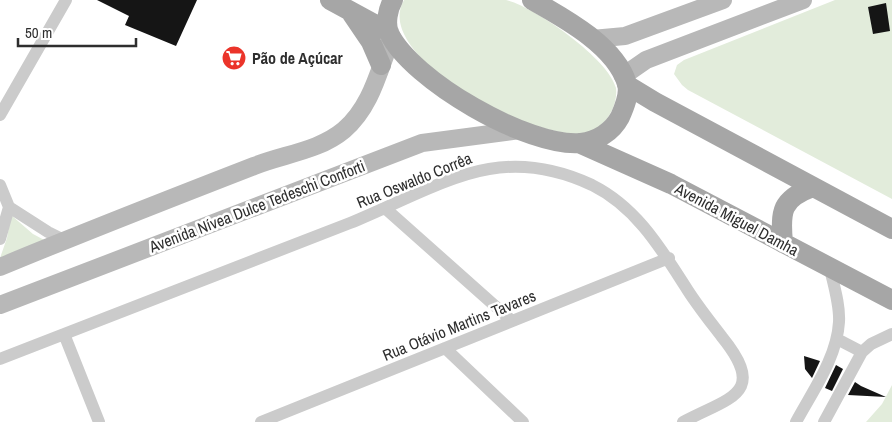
<svg xmlns="http://www.w3.org/2000/svg" width="892" height="422" font-family="'Archivo Narrow',sans-serif">
	<style>
		.green { fill: #e2ecdb }
		.building { fill: #151515 }
		.lines { fill: none; stroke-linecap: round; stroke-linejoin: round }
		.street { stroke: #cbcbcb; stroke-width: 12 }
		.secondary { stroke: #b8b8b8; stroke-width: 18 }
		.primary { stroke: #a6a6a6; stroke-width: 20 }
		.labels { text-anchor: middle; stroke-width: 5; stroke-linejoin: round; paint-order: stroke }
		.poi-label { font-size: 16px; font-weight: bold; fill: #2e2e2e; stroke: #fff; text-anchor: start }
		.street-label { font-size: 16px; fill: #2e2e2e; stroke: #fff }
	</style>
	<rect width="100%" height="100%" fill="#fff"/>
	<path class="green" d="M 404,0 C 428,0 452,0 476,0 C 485,0 497,0 506,0 C 535,7 609,59 616,88 C 617,95 615,104 612,110 C 606,123 595,133 580,134 C 556,135 504,116 483,104 C 453,88 381,39 404,0 Z
		M 835,0 L 892,0 L 892,199 L 688,90 L 682,85 L 674,74 L 677,65 L 684,60 Z
		M 11,215 L 33,234 L 48,242 L 0,258 L 7,238 Z
		M 892,385 L 892,422 L 866,422 L 882,404 Z"/>
	<path class="building" d="M 97,0 L 197,0 L 176,46 L 125,25 L 129,16 Z
		M 886,3 L 890,31 L 873,34 L 868,7 Z
		M 804,356 L 820,361 L 812,378 L 805,369 Z
		M 836,365 L 843,369 L 832,391 L 825,388 Z
		M 855,382 L 861,386 L 886,397 L 848,395 Z"/>
	<g class="lines">
		<path class="street" d="M 0,115 L 66,0
			M 0,185 L 9,207 L 48,232 L 60,238 L 71,238
			M 386,209 L 512,321
			M 0,239 L 9,207
			M 64,334 L 99,422
			M 837,339 L 862,352
			M 445,348 L 523,422
			M 0,359 C 116,313 233,268 350,223 C 393,206 446,176 489,169 C 524,163 560,170 592,185 C 636,207 660,247 685,286 C 696,304 709,320 722,337 C 768,394 730,397 683,422
			M 261,422 L 669,258
			M 796,422 C 812,392 837,358 839,322 C 840,305 834,286 830,269
			M 824,422 L 862,352 L 871,344 L 892,334"/>
		<path class="secondary" d="M 592,39 L 625,36 L 723,0
			M 623,76 L 646,60 L 803,0
			M 0,267 C 84,232 169,199 254,166 C 284,154 319,151 344,130 C 372,106 379,69 392,37
			M 0,305 L 422,143 L 520,130"/>
		<path class="primary" d="M 330,0 L 389,32
			M 393,0 C 388,9 385,23 389,33 C 411,80 529,148 581,143 C 597,141 612,132 620,117 C 624,108 630,94 627,84 C 616,46 564,18 532,0
			M 352,14 L 371,42 L 381,65
			M 627,85 L 655,102 L 892,229
			M 579,143 L 671,184 L 892,300
			M 783,243 C 780,211 781,199 813,187"/>
	</g>
	<defs>
		<symbol id="supermarket-disc" viewBox="-11 -11 22 22"><circle r="9.5" fill="#eb342a" stroke="#fff"/><path d="M-6-5.5h2.5l.6 2H6L4.5 2H-2.5L-4.4-4H-6ZM-1.5 3.2a1.3 1.3 0 1 0 .1 0ZM3 3.2a1.3 1.3 0 1 0 .1 0Z" fill="#fff"/></symbol>
	</defs>
	<g fill-rule="evenodd">
		<use href="#supermarket-disc" x="220" y="44" width="28" height="28"/>
	</g>
	<g class="labels">
		<g class="poi-label">
			<text x="252" y="64">Pão de Açúcar</text>
		</g>
		<g class="street-label">
			<text transform="translate(414 180) rotate(-22)" y="6">Rua Oswaldo Corrêa</text>
			<text transform="translate(257 206) rotate(-21)" y="6">Avenida Nívea Dulce Tedeschi Conforti</text>
			<text transform="translate(737 219) rotate(28)" y="6">Avenida Miguel Damha</text>
			<text transform="translate(459 325) rotate(-22)" y="6">Rua Otávio Martins Tavares</text>
		</g>
	</g>
	<path d="M18 38v8h118v-8" fill="none" stroke="#2e2e2e" stroke-width="2.5"/>
	<text x="25" y="38" font-size="15" fill="#2e2e2e" stroke="#ffffff" stroke-width="4" paint-order="stroke">50 m</text>
</svg>
